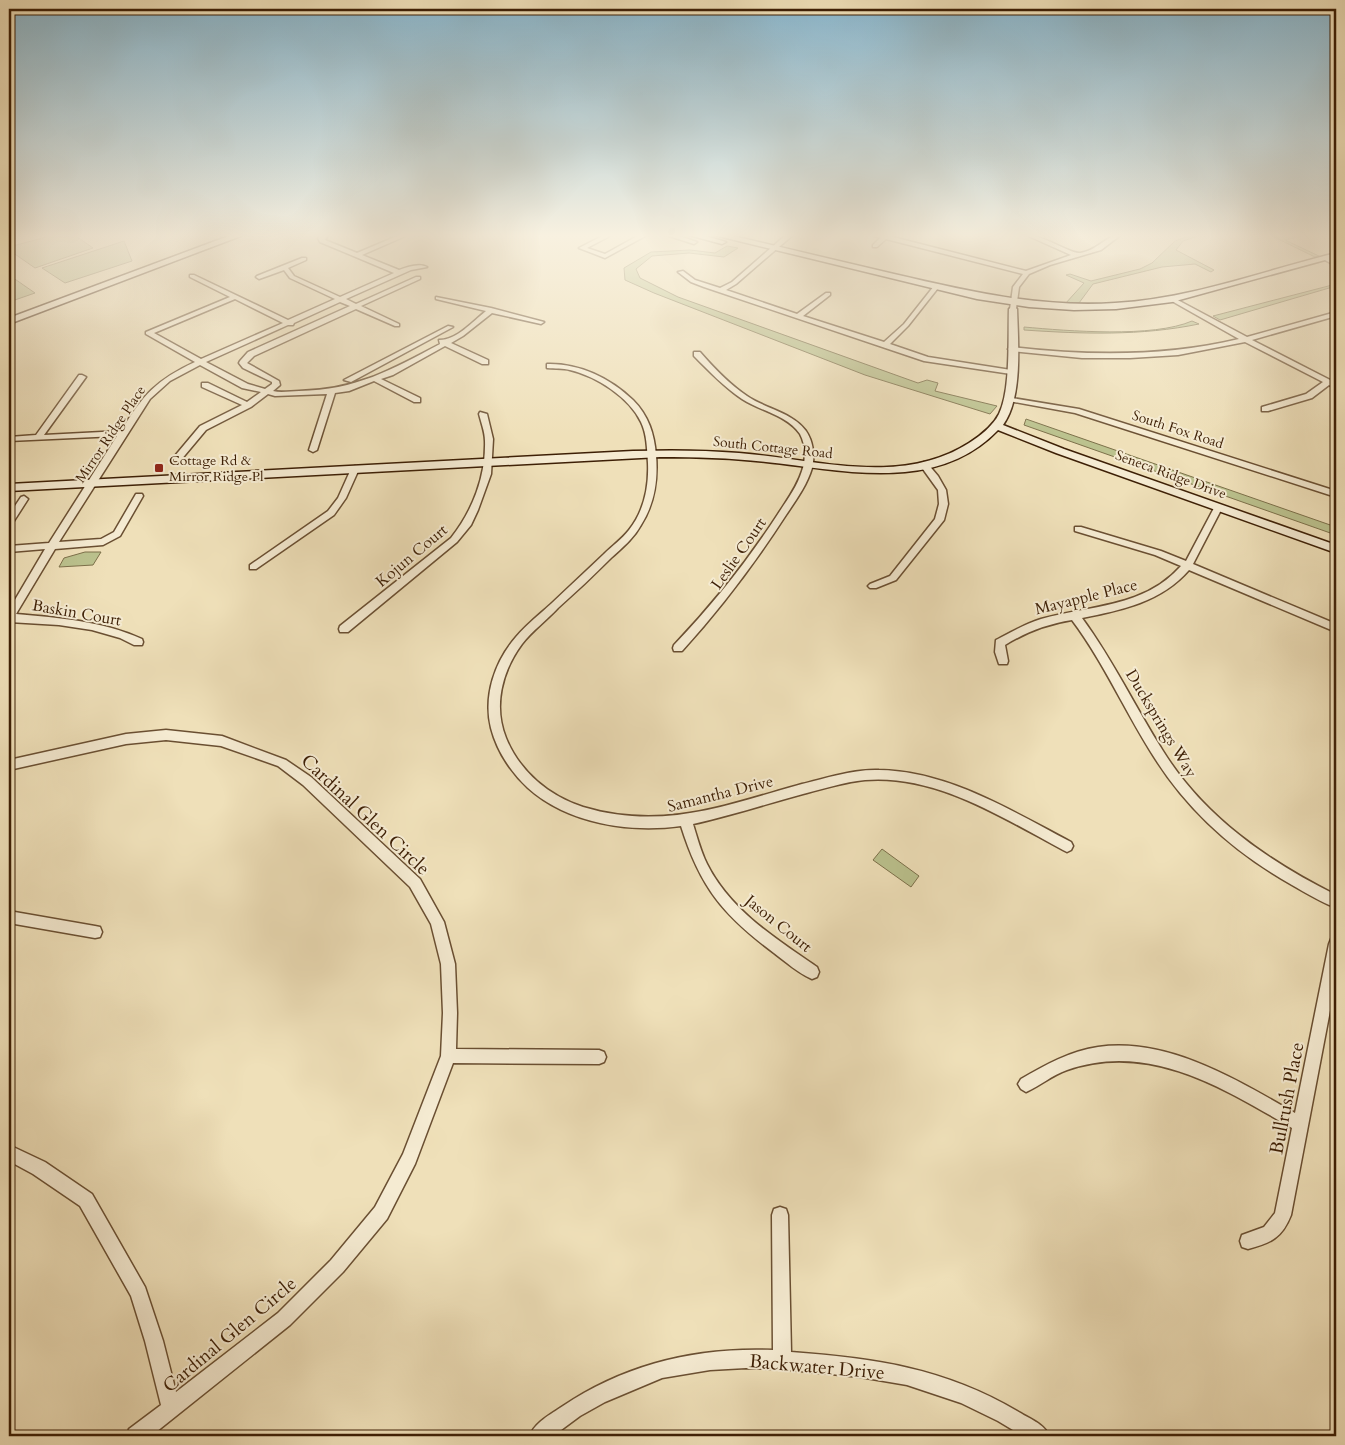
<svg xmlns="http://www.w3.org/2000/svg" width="1345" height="1445" font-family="Cardo,serif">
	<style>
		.green { fill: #bbc28e; stroke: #7c704a }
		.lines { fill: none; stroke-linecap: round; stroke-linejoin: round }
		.street-casing { stroke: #6a4f32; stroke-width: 3 }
		.secondary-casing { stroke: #3d1f05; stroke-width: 3 }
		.street { fill: #f5ebd2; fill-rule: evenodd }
		.secondary { fill: #f5ebd2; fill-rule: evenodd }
		.poi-dot { fill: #8f2418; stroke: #f5ebd2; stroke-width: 2 }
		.labels { text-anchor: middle; stroke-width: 4; stroke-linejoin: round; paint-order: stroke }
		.far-street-label { font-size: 14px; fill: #3d1f05; stroke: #f5ebd2 }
		.far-poi-label { font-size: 14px; fill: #3d1f05; stroke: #f5ebd2; text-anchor: start }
		.street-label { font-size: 16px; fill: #3d1f05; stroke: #f5ebd2 }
		.near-street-label { font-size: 19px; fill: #3d1f05; stroke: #f5ebd2 }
	</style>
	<rect width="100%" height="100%" fill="#efe0b9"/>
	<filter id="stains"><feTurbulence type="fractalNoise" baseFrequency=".004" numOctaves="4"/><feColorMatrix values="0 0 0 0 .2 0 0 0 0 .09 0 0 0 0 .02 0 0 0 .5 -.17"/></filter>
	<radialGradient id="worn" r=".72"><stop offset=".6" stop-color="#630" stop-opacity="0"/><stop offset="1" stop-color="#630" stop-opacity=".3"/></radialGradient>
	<path class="green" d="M 73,234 L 93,248 L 35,268 L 9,250 L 9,247 L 50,236 Z
		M 1194,234 L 1205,234 L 1183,241 L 1176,250 L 1214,270 L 1211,272 L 1195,264 L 1162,267 L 1093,284 L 1079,303 L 1065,304 L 1084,283 L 1066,275 L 1070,274 L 1091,281 L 1140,269 L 1152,263 L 1175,241 Z
		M 1268,234 L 1309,234 L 1285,240 L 1321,257 L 1315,257 Z
		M 124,241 L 132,261 L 65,283 L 42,268 Z
		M 727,246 L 738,248 L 724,257 L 689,253 L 652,256 L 636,269 L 640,278 L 678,297 L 918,383 L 927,380 L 938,383 L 935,391 L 997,406 L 990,414 L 865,375 L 654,293 L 625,280 L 624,268 L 651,252 L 690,250 L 715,253 Z
		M 9,275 L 35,293 L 9,302 Z
		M 1336,284 L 1336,286 L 1220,320 L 1213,316 Z
		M 1192,321 L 1199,324 C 1141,336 1083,334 1024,330 L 1024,327 C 1068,331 1153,338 1192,321 Z
		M 1026,419 L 1336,527 L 1336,535 L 1024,425 Z
		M 85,552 L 101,552 L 93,565 L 59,567 L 64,558 Z
		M 882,849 L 919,876 L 911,887 L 873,860 Z"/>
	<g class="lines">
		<defs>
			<path id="street" d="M 322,234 L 329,234 L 325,240 L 357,253 L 402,234 L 410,234 L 362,255 L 399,270 C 408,267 419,263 427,267 L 411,270 L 346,299 L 356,304 L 416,277 L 420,277 L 420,279 L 361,306 L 399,324 L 399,326 L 395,326 L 356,309 L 254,356 L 247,363 L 279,381 L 280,385 L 273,391 C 281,393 291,391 299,391 C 356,390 391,370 440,344 L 439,340 C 457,340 472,322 486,311 L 436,299 L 436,297 L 491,308 L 544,322 L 541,324 L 492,313 L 463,336 L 451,343 L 488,360 L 488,364 L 482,364 L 445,346 L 393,375 L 381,379 L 420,398 L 420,402 L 414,402 L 374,381 L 349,391 L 335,393 L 317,450 L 313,452 L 309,450 L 327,394 L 275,396 L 268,394 L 251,407 L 206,430 L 180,461 L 174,461 L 174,457 L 200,426 L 242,405 L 202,387 L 202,383 L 208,383 L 247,402 L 261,392 L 242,388 L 200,365 L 170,381 L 150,399 L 59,542 L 101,539 L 114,532 L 136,494 L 142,494 L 143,496 L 120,536 L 103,545 L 55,549 L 16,614 C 60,618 102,621 142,639 L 143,642 L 142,645 L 134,645 L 120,638 L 92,630 L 59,625 L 9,622 L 9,610 L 45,549 L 9,552 L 9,546 L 49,543 L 117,436 L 9,441 L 9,437 L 36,435 L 79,375 L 82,375 L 86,377 L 44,435 L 121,431 C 143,395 156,380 195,362 L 146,334 L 146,332 L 230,297 L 190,277 L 190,275 L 194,275 L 288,320 L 335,299 L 290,278 L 284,270 L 259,279 L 256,277 L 257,276 L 302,258 L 306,258 L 306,260 L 288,268 L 294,276 L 340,297 L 394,273 L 320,242 L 318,238 ZM 235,299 L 283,323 L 201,359 L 154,333 ZM 340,302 L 350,306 L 248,352 L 240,361 L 239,363 L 243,368 L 272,382 L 272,384 L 265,389 L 248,384 L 206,362 L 288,325 L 293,325 L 294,323 Z
				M 606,234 L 609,236 L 608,237 L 587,248 L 605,254 L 641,234 L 649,234 L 605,258 L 579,248 Z
				M 663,234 L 673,234 L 697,242 L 694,244 Z
				M 787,234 L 794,234 L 736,284 L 726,290 L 797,314 L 826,293 L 830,293 L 830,295 L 803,316 L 884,342 L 904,324 L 934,286 L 938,286 L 938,288 L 908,326 L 890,344 L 928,357 L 1011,370 L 1015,372 L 1011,374 L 924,361 L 704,287 L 691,282 L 678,272 L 683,271 L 695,280 L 720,288 L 732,282 Z
				M 869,234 L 885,235 L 1026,271 L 1071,255 L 1024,234 C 1042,234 1070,254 1080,253 C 1097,251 1108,234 1122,234 L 1101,250 L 1050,265 L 1029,274 L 1019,287 L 1016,309 L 1013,311 L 1010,309 L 1013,287 L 1023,274 L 886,239 L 877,247 L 873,247 L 873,245 L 880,238 Z
				M 1325,256 L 1336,262 L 1336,266 L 1323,259 L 1323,257 Z
				M 1172,297 L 1247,337 L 1336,312 L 1336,316 L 1252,340 L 1336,383 L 1336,388 L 1329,385 L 1312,398 L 1268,411 L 1262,411 L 1262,407 L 1306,394 L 1323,382 L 1245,342 L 1178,355 L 1130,358 L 1082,358 L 1012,351 L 1008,349 L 1012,347 C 1088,356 1164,357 1239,339 L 1170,300 L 1169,299 Z
				M 448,326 L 453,327 L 351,382 L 344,380 Z
				M 694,352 L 700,352 C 714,368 729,384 747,396 C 766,409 792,412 806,431 C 813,441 815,456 812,468 C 807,485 796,500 786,515 C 755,563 721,608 682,651 L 674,651 L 673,648 L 674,645 C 713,604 747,562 778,514 C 787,500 797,487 802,471 C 806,460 806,445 800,434 C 787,415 760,411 742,399 C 724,387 709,371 694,356 Z
				M 547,364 C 579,363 610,378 633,400 C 649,416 654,434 656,455 C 658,480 655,503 641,525 C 634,538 622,548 611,558 C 594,575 576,592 558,608 C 547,620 532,631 522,644 C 502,671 493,706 506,738 C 520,772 549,796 583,807 C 663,831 726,805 802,784 C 827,778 853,769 879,770 C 948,771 1012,811 1071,842 L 1073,846 L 1071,850 L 1067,852 L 1063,850 C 1003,818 936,774 865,780 C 844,782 823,789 803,794 C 766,804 730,816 693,824 C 697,837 701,852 707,864 C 730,910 776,939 817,967 L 819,972 L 817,977 L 812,979 C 798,973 786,962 774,953 C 723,915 700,887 681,826 C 630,833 568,824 528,788 C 511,772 497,751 491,728 C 483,696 495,661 516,637 C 527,624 540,614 552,603 C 569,587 587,570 604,554 C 612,546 622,539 629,530 C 644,511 649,487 648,463 C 647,449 647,434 641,422 C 629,397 596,376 570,370 C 563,368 555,369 547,368 Z
				M 1006,397 L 1079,409 L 1336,491 L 1336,497 L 1075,413 L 1009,401 L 1006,401 Z
				M 480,412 L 487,414 L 493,439 L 491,474 L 478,510 L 471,525 L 457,542 L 348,632 L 340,632 L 339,629 L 340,626 L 451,538 C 473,510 486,476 485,441 C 485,432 481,422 479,414 Z
				M 924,462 L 927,463 L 938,476 L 946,490 L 948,504 L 944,520 L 896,580 L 876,588 L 870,588 L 868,586 L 870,584 L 890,576 L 935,519 L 939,504 L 938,490 L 920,465 Z
				M 355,466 L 359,469 L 346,498 L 334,515 L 256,569 L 250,569 L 250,565 L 328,511 L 338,498 L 351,469 Z
				M 24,496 L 28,499 L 12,524 L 9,525 L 9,515 L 21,497 Z
				M 1218,505 L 1222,508 L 1193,564 L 1336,624 L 1336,632 L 1189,570 C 1161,602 1122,610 1082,618 C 1113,660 1135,707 1163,751 C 1204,817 1268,861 1336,895 L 1336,908 C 1321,902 1306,893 1292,885 C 1237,854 1190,813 1156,760 C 1126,714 1105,664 1072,620 C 1047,624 1026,632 1005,645 L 1008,661 L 1007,664 L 999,664 L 995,652 L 996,640 C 1011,632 1025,624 1041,619 C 1090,605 1144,608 1181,566 L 1155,555 L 1075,531 L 1075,527 L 1081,527 L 1161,551 L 1186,561 L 1214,508 Z
				M 166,730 L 222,736 L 286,760 L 311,777 L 420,879 L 444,922 L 455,964 L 457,1013 L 456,1049 L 599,1050 L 604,1052 L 606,1057 L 604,1062 L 599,1064 L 453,1063 L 415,1164 L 387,1219 L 343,1272 L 290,1325 L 151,1436 L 127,1436 L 129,1429 L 161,1405 L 145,1341 L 131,1296 L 80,1206 L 33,1174 L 9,1161 L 9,1145 L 45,1162 L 92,1194 L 145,1287 L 163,1341 L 176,1392 L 278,1313 L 331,1260 L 375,1207 L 403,1154 L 441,1056 L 443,1013 L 441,964 L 431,924 L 410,887 L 303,785 L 278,766 L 221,746 L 166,740 L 126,744 L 9,770 L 9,760 L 126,734 Z
				M 9,911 L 95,926 L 100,927 L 102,932 L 100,937 L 95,938 L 9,923 Z
				M 1336,937 L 1336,979 L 1291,1215 C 1282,1238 1271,1243 1248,1249 L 1242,1247 L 1240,1241 L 1242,1235 L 1264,1227 L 1275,1213 L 1292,1128 C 1223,1088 1149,1041 1067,1070 C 1052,1075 1040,1086 1026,1092 L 1021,1089 L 1018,1084 L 1021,1079 C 1045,1065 1070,1051 1098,1047 C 1168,1037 1237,1080 1295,1113 L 1329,944 L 1331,939 Z
				M 780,1207 L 786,1209 L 788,1215 L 791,1352 C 874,1358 944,1368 1017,1411 C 1028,1418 1045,1424 1049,1436 L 1023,1436 L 998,1421 L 961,1403 L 907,1385 L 860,1377 L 781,1369 L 746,1368 L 710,1370 L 662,1378 L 605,1402 L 580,1416 L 553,1436 L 530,1436 C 534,1423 551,1414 563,1406 C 625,1364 698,1347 773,1350 L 772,1215 L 774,1209 Z"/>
			<path id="secondary" d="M 234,234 L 246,234 L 9,324 L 9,318 Z
				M 685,234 L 699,234 L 726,242 L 722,244 Z
				M 710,234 L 724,234 C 781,247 838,261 894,274 C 967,291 1039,308 1115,303 C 1190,299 1263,271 1336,253 L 1336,257 L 1172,302 L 1116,309 L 1074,310 L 1029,307 L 977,299 Z
				M 1013,306 L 1017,309 C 1018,342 1023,398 1003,425 L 1064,449 L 1336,545 L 1336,553 L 1056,453 L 998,430 C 937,494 843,470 766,462 C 731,458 696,457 660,457 L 9,491 L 9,484 L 633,451 C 669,450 704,450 739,453 C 815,459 900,487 969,443 C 980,436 993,426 999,414 C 1011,390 1008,337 1009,309 Z"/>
		</defs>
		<use href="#street" class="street-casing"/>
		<use href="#secondary" class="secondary-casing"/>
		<use href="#street" class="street"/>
		<use href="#secondary" class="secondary"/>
	</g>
	<linearGradient id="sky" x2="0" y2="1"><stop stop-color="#89b8d0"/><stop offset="0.54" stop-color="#f8f1e0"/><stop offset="1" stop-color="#f8f1e0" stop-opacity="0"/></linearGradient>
	<rect width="1345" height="436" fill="url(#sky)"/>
	<rect class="poi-dot" x="154" y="463" width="10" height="10" rx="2.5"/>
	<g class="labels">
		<g class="far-street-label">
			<text transform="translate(1178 429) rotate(18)" y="5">South Fox Road</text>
			<text transform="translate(110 434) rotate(-56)" y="5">Mirror Ridge Place</text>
			<text transform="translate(773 447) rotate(6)" y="5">South Cottage Road</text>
			<text transform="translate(1171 474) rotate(20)" y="5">Seneca Ridge Drive</text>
		</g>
		<g class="far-poi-label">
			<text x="169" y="465">Cottage Rd &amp;<tspan x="169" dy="16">Mirror Ridge Pl</tspan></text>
		</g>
		<g class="street-label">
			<text transform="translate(738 553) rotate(-55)" y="6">Leslie Court</text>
			<text transform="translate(411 555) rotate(-40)" y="6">Kojun Court</text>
			<text transform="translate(1086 596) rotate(-14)" y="6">Mayapple Place</text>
			<text transform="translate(77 612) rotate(10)" y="6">Baskin Court</text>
			<text transform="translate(1162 723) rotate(59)" y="6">Ducksprings Way</text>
			<text transform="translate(720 793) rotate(-14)" y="6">Samantha Drive</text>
			<text transform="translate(779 923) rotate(39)" y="6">Jason Court</text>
		</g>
		<g class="near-street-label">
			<text transform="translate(366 814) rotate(43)" y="7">Cardinal Glen Circle</text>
			<text transform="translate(1286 1098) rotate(-79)" y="7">Bullrush Place</text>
			<text transform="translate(229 1334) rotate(-40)" y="7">Cardinal Glen Circle</text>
			<text transform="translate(817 1366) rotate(5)" y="7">Backwater Drive</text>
		</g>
	</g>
	<rect width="1345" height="1445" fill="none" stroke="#efe0b9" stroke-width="30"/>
	<rect x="10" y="10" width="1325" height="1425" fill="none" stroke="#3d1f05" stroke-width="2.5"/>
	<rect x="15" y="15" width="1315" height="1415" fill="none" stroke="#3d1f05"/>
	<rect width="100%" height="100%" filter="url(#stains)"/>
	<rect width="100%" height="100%" fill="url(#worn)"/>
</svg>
